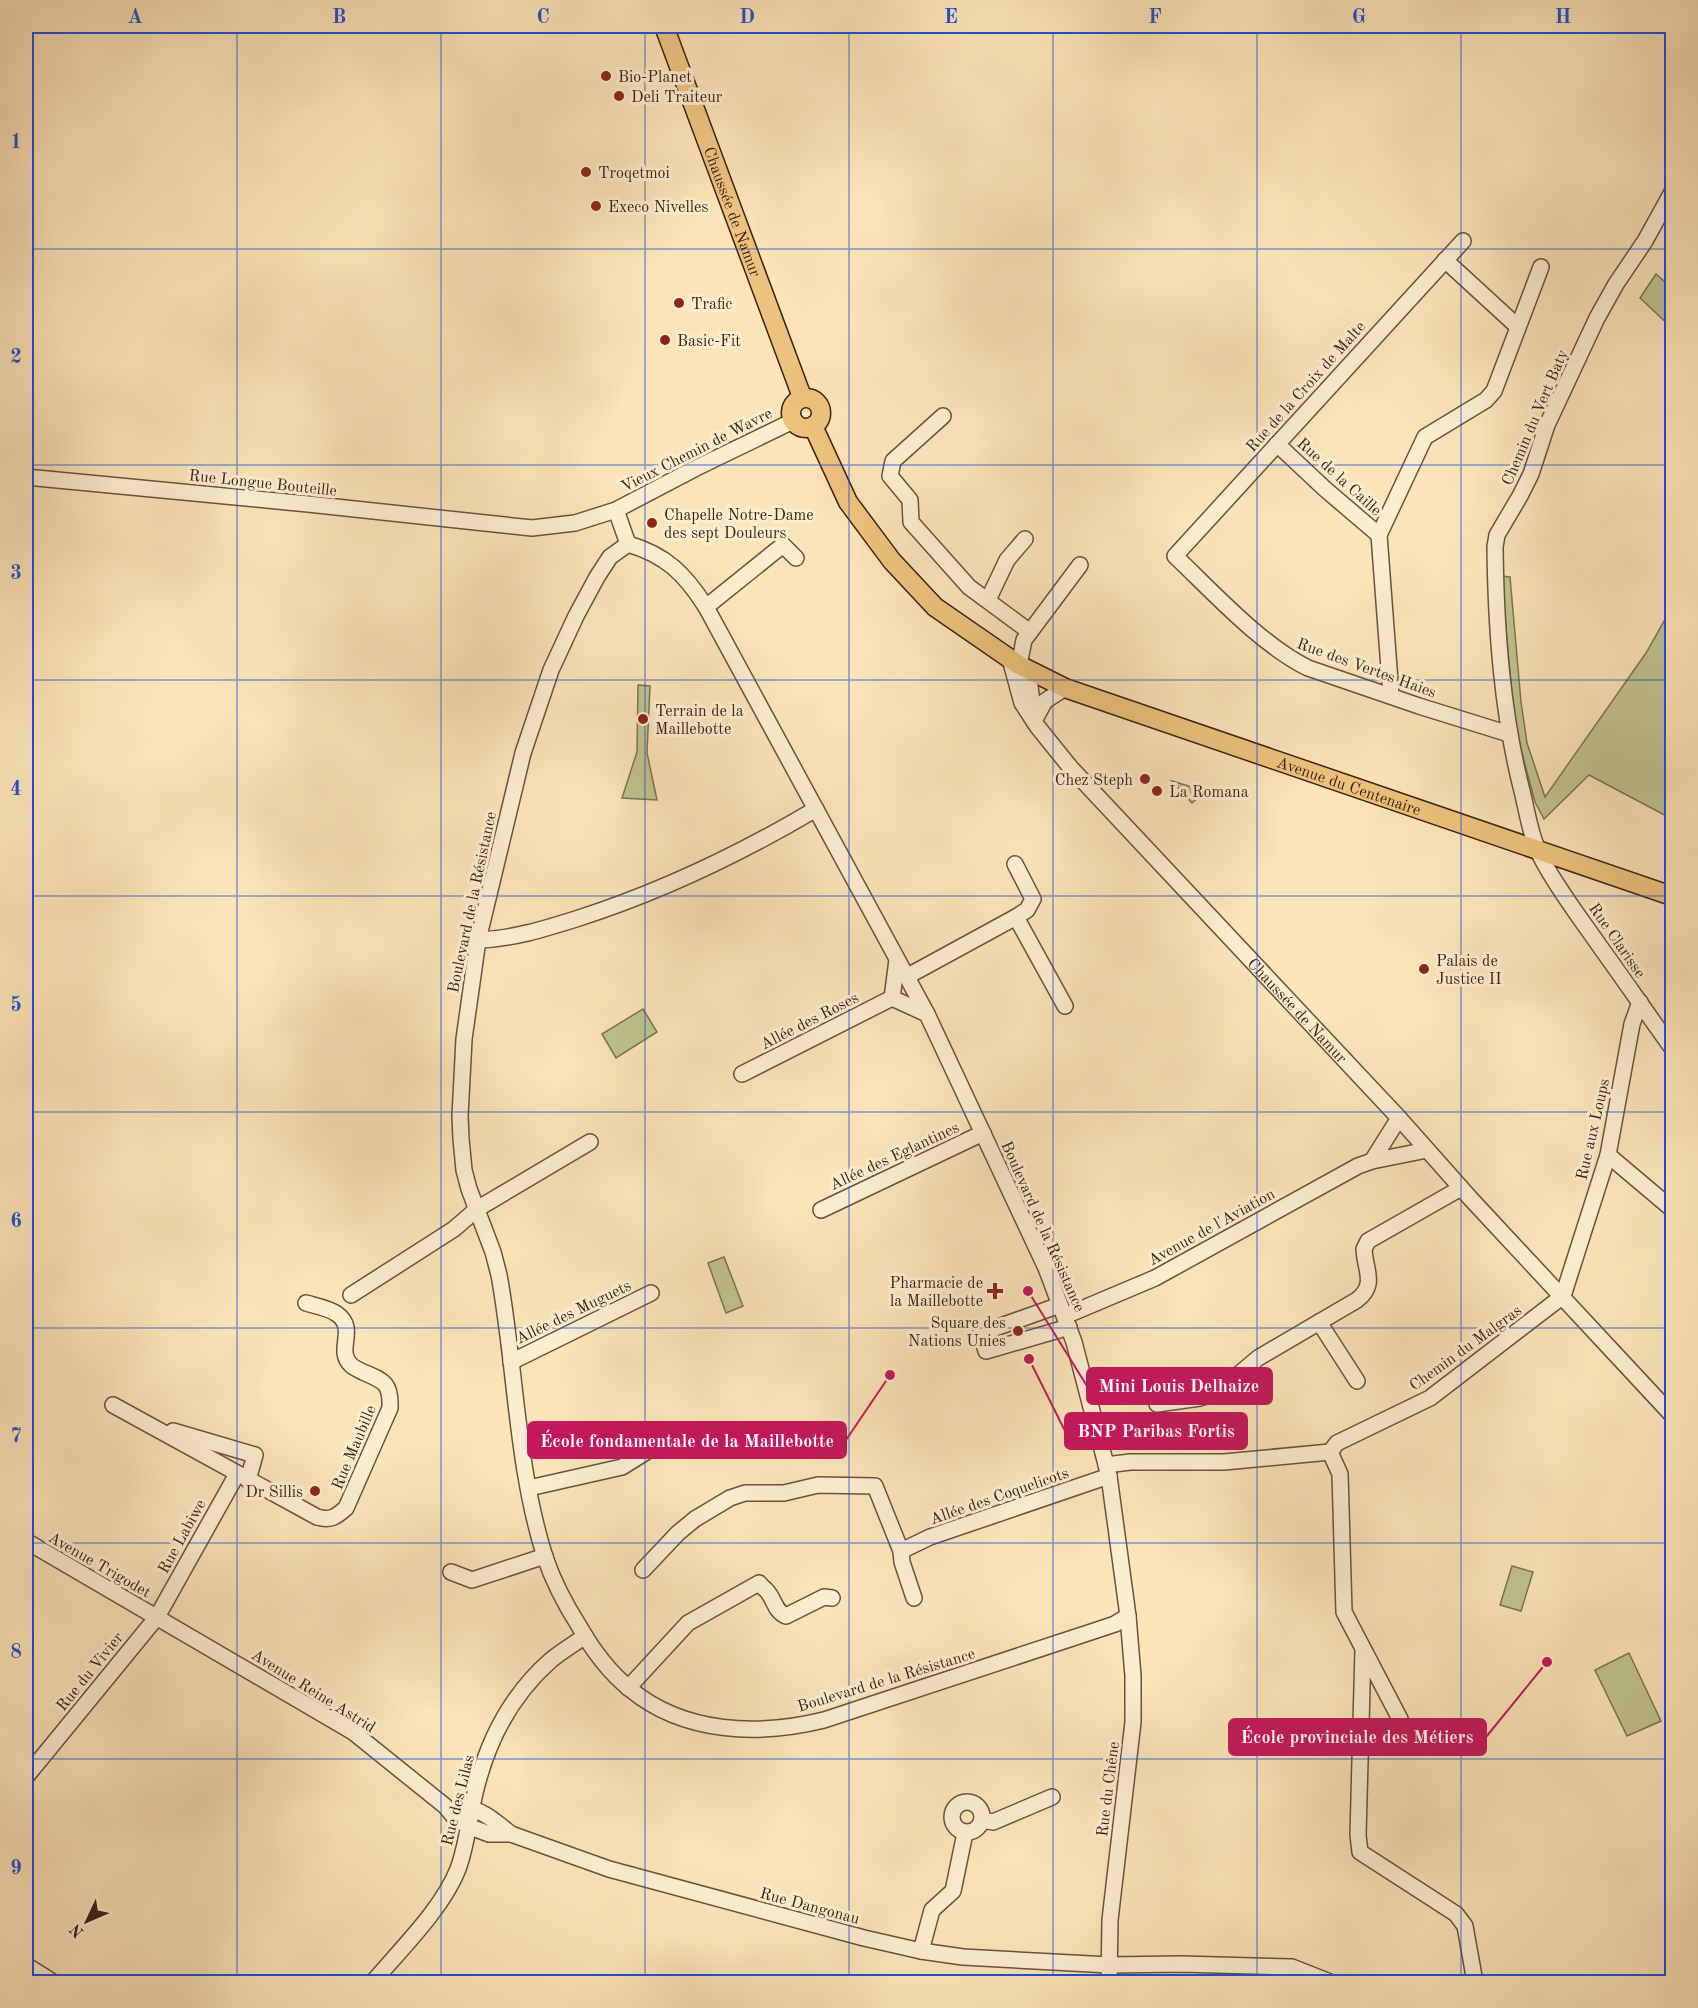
<svg xmlns="http://www.w3.org/2000/svg" width="1698" height="2008" font-family="'Old Standard TT',serif">
	<style>
		.green { fill: #c0c48e; stroke: #7c7352; stroke-width: 1.5 }
		.lines { fill: none; stroke-linecap: round; stroke-linejoin: round }
		.minor-casing { stroke: #69523e; stroke-width: 18 }
		.major-casing { stroke: #382216; stroke-width: 21 }
		.minor { stroke: #fcedd1; stroke-width: 15 }
		.major { stroke: #eec27c; stroke-width: 18 }
		.grid { fill: none; stroke: #1d4ed8; stroke-width: 1.5; stroke-opacity: 0.55 }
		.poi-dot { fill: #8f2418; stroke: #fcedd1; stroke-width: 2 }
		.labels { text-anchor: middle; stroke-width: 6; stroke-linejoin: round; paint-order: stroke }
		.poi-label { font-size: 16px; fill: #382216; stroke: #fcedd1; text-anchor: start }
		.street-label { font-size: 16px; fill: #382216; stroke: #fcedd1 }
		.leader { fill: none; stroke: #c2185b; stroke-width: 2 }
		.callout-dot { fill: #c2185b; stroke: #fcedd1; stroke-width: 2 }
		.callout { fill: #c2185b; stroke: #c2185b; stroke-width: 2 }
		.callout-label { font-size: 18px; text-anchor: middle; font-weight: bold; fill: #fff }
		.neatline { fill: none; stroke: #1d4ed8; stroke-width: 2 }
		.grid-label { font-size: 20px; text-anchor: middle; font-weight: bold; fill: #1d4ed8 }
	</style>
	<rect width="100%" height="100%" fill="#fbe4b8"/>
	<filter id="stains"><feTurbulence type="fractalNoise" baseFrequency=".00333" numOctaves="4"/><feColorMatrix values="0 0 0 0 .2 0 0 0 0 .09 0 0 0 0 .02 0 0 0 .5 -.17"/></filter>
	<radialGradient id="worn" r=".72"><stop offset=".6" stop-color="#630" stop-opacity="0"/><stop offset="1" stop-color="#630" stop-opacity=".3"/></radialGradient>
	<path class="green" d="M 1656,274 L 1672,288 L 1672,328 L 1640,298 Z
		M 1501,576 L 1510,577 L 1521,702 L 1527,743 L 1545,797 L 1646,653 L 1668,614 L 1672,602 L 1672,819 L 1589,775 L 1544,819 L 1535,802 L 1515,727 Z
		M 638,685 L 650,686 L 647,753 L 657,800 L 622,798 L 637,752 Z
		M 1172,781 L 1205,791 L 1192,803 Z
		M 643,1009 L 657,1032 L 616,1058 L 602,1034 Z
		M 724,1257 L 743,1306 L 726,1313 L 708,1263 Z
		M 1512,1566 L 1533,1572 L 1521,1611 L 1500,1605 Z
		M 1629,1653 L 1661,1721 L 1627,1736 L 1595,1670 Z"/>
	<g class="lines">
		<defs>
			<g id="minor">
				<path d="M 1672,192 L 1645,241 L 1616,284 L 1597,318 L 1547,425 L 1531,474 L 1520,496 L 1497,535 L 1495,547 C 1496,630 1502,714 1523,795 C 1528,817 1532,841 1543,861 C 1559,891 1581,919 1601,948 C 1625,981 1648,1015 1672,1048"/>
				<path d="M 1463,241 L 1175,556 C 1213,592 1261,645 1308,668 L 1419,706 L 1509,734"/>
				<path d="M 1445,260 L 1518,327"/>
				<path d="M 943,416 L 893,461 L 890,476 L 910,500 L 911,522 L 969,587 L 1030,632"/>
				<path d="M 1277,444 L 1325,489 L 1379,535"/>
				<path d="M 26,477 L 308,504 L 532,528 L 575,523 L 616,510 L 696,468 L 793,421"/>
				<path d="M 616,510 L 628,544"/>
				<path d="M 628,544 L 610,557 L 597,577 L 576,616 L 551,670 L 523,753 L 478,940 L 464,1039 L 460,1116 L 461,1139 L 464,1170 L 469,1189 L 493,1252 L 499,1275 C 516,1368 516,1466 545,1557 C 553,1581 565,1604 579,1626 C 592,1649 609,1672 630,1689 C 684,1734 759,1736 824,1720 L 1088,1633 L 1115,1624 L 1128,1616"/>
				<path d="M 628,544 C 666,555 685,574 706,607 L 927,1014 L 1046,1268 L 1074,1342 L 1109,1476 L 1128,1616 L 1133,1676 L 1133,1722 L 1110,1920 L 1109,1982"/>
				<path d="M 988,600 L 1007,560 L 1025,539"/>
				<path d="M 706,607 L 783,545 L 796,558"/>
				<path id="s1" d="M 1010,659 L 1022,703 L 1037,726 L 1070,767 L 1399,1118 L 1470,1198 L 1672,1415"/>
				<path d="M 1019,665 L 1024,640 L 1080,565"/>
				<path d="M 1028,670 L 1034,718"/>
				<path d="M 1391,695 L 1379,535 L 1425,437 L 1486,400 L 1494,391 L 1541,267"/>
				<path d="M 1034,721 L 1045,701 L 1065,688"/>
				<path d="M 1016,917 L 1065,1006"/>
				<path d="M 478,940 C 512,939 544,929 576,919 C 661,892 740,854 816,809"/>
				<path d="M 897,960 L 892,998 L 927,1014"/>
				<path d="M 906,977 L 1016,917 L 1027,910 L 1033,899 L 1015,864"/>
				<path d="M 742,1074 L 892,998"/>
				<path d="M 1608,1155 L 1672,1209"/>
				<path d="M 1372,1161 L 1399,1118"/>
				<path d="M 821,1210 L 983,1133"/>
				<path d="M 351,1295 L 454,1229 L 477,1209 L 590,1142"/>
				<path d="M 1563,1296 L 1608,1155 L 1632,1024 L 1640,1002"/>
				<path d="M 1060,1305 L 981,1333 L 986,1351 L 1069,1327"/>
				<path d="M 1065,1316 L 1155,1278 L 1358,1166 L 1372,1161 L 1427,1150"/>
				<path d="M 1319,1322 L 1357,1381"/>
				<path d="M 511,1362 L 651,1293"/>
				<path d="M 1157,1404 L 1200,1398 L 1213,1394 L 1225,1386 L 1258,1358 L 1357,1300 C 1377,1284 1365,1271 1364,1249 L 1368,1241 L 1461,1188"/>
				<path d="M 113,1405 L 317,1517 C 330,1521 336,1517 346,1508 L 390,1408 C 391,1383 384,1381 363,1372 C 359,1370 354,1368 351,1365 C 335,1350 358,1329 337,1314 C 329,1308 316,1306 306,1303"/>
				<path d="M 173,1431 L 255,1455 L 248,1480"/>
				<path d="M 1330,1452 L 1340,1474 L 1344,1612 L 1400,1719 L 1397,1727 L 1361,1744"/>
				<path d="M 1106,1465 L 1130,1462 L 1224,1462 L 1330,1452 L 1337,1443 L 1430,1398 L 1563,1296"/>
				<path d="M 529,1488 L 622,1467 L 646,1452"/>
				<path d="M 26,1541 L 353,1732 L 445,1806 L 455,1818 L 468,1826 L 489,1834 L 511,1834 L 609,1869 L 864,1938 L 921,1951 L 963,1957 L 1109,1965 L 1181,1964 L 1292,1967 L 1330,1982"/>
				<path d="M 643,1570 L 678,1533 L 695,1519 L 730,1498 L 745,1493 L 784,1493 L 818,1485 L 875,1486 L 901,1551"/>
				<path d="M 451,1572 L 472,1580 L 545,1556"/>
				<path d="M 914,1598 L 902,1562 L 901,1551 L 930,1537 L 1109,1476"/>
				<path d="M 1363,1650 L 1358,1835 L 1360,1852 L 1456,1914 L 1465,1926 L 1475,1982"/>
				<path d="M 628,1688 L 688,1623 L 759,1583 C 761,1586 764,1588 766,1590 C 775,1599 774,1611 786,1616 L 824,1597 L 832,1598"/>
				<path d="M 26,1777 L 157,1617 L 237,1474"/>
				<circle cx="967" cy="1817" r="15"/>
				<path d="M 462,1807 C 481,1808 497,1823 511,1834"/>
				<path d="M 982,1820 L 993,1822 L 1052,1797"/>
				<path d="M 921,1951 L 932,1910 L 953,1891 L 965,1833"/>
				<path d="M 26,1965 L 53,1982"/>
				<path d="M 373,1982 C 400,1950 443,1908 458,1869 C 467,1845 469,1818 475,1793 C 487,1742 511,1695 551,1660 C 562,1651 574,1644 585,1636"/>
			</g>
			<g id="major">
				<path id="s2" d="M 664,26 L 802,397"/>
				<circle cx="806" cy="413" r="15"/>
				<path id="s3" d="M 813,426 L 848,502 L 892,561 L 935,607 L 1019,665 L 1065,688 L 1672,896"/>
			</g>
		</defs>
		<use href="#minor" class="minor-casing"/>
		<use href="#major" class="major-casing"/>
		<use href="#minor" class="minor"/>
		<use href="#major" class="major"/>
	</g>
	<path class="grid" d="M 237,26 L 237,1982M 441,26 L 441,1982M 645,26 L 645,1982M 849,26 L 849,1982M 1053,26 L 1053,1982M 1257,26 L 1257,1982M 1461,26 L 1461,1982M 26,249 L 1672,249M 26,465 L 1672,465M 26,680 L 1672,680M 26,896 L 1672,896M 26,1112 L 1672,1112M 26,1328 L 1672,1328M 26,1543 L 1672,1543M 26,1759 L 1672,1759"/>
	<g class="poi-dot">
		<circle cx="606" cy="76" r="6"/>
		<circle cx="619" cy="96" r="6"/>
		<circle cx="586" cy="172" r="6"/>
		<circle cx="596" cy="206" r="6"/>
		<circle cx="679" cy="303" r="6"/>
		<circle cx="665" cy="340" r="6"/>
		<circle cx="652" cy="523" r="6"/>
		<circle cx="643" cy="719" r="6"/>
		<circle cx="1145" cy="779" r="6"/>
		<circle cx="1157" cy="791" r="6"/>
		<circle cx="1424" cy="969" r="6"/>
		<path d="M992 1282h6v6h6v6h-6v6h-6v-6h-6v-6h6z"/>
		<circle cx="1018" cy="1331" r="6"/>
		<circle cx="315" cy="1491" r="6"/>
	</g>
	<g class="labels">
		<g class="poi-label">
			<text x="618" y="82">Bio-Planet</text>
			<text x="631" y="102">Deli Traiteur</text>
			<text x="598" y="178">Troqetmoi</text>
			<text x="608" y="212">Execo Nivelles</text>
			<text x="691" y="309">Trafic</text>
			<text x="677" y="346">Basic-Fit</text>
			<text x="664" y="520">Chapelle Notre-Dame<tspan x="664" dy="18">des sept Douleurs</tspan></text>
			<text x="655" y="716">Terrain de la<tspan x="655" dy="18">Maillebotte</tspan></text>
			<text x="1133" y="785" text-anchor="end">Chez Steph</text>
			<text x="1169" y="797">La Romana</text>
			<text x="1436" y="966">Palais de<tspan x="1436" dy="18">Justice II</tspan></text>
			<text x="983" y="1288" text-anchor="end">Pharmacie de<tspan x="983" dy="18">la Maillebotte</tspan></text>
			<text x="1006" y="1328" text-anchor="end">Square des<tspan x="1006" dy="18">Nations Unies</tspan></text>
			<text x="303" y="1497" text-anchor="end">Dr Sillis</text>
		</g>
		<g class="street-label">
			<text dy="6" stroke="none"><textPath href="#s2" startOffset="198">Chaussée de Namur</textPath></text>
			<text transform="translate(1305 386) rotate(-48)" y="6">Rue de la Croix de Malte</text>
			<text transform="translate(1534 417) rotate(-67)" y="6">Chemin du Vert Baty</text>
			<text transform="translate(696 449) rotate(-27)" y="6">Vieux Chemin de Wavre</text>
			<text transform="translate(1340 476) rotate(42)" y="6">Rue de la Caille</text>
			<text transform="translate(263 482) rotate(6)" y="6">Rue Longue Bouteille</text>
			<text transform="translate(1367 667) rotate(20)" y="6">Rue des Vertes Haies</text>
			<text dy="6" stroke="none"><textPath href="#s3" startOffset="674">Avenue du Centenaire</textPath></text>
			<text transform="translate(471 902) rotate(-78)" y="6">Boulevard de la Résistance</text>
			<text transform="translate(1618 940) rotate(55)" y="6">Rue Clarisse</text>
			<text dy="6" stroke="none"><textPath href="#s1" startOffset="459">Chaussée de Namur</textPath></text>
			<text transform="translate(809 1020) rotate(-27)" y="6">Allée des Roses</text>
			<text transform="translate(1592 1129) rotate(-77)" y="6">Rue aux Loups</text>
			<text transform="translate(894 1155) rotate(-25)" y="6">Allée des Eglantines</text>
			<text transform="translate(1044 1226) rotate(66)" y="6">Boulevard de la Résistance</text>
			<text transform="translate(1211 1226) rotate(-29)" y="6">Avenue de l'Aviation</text>
			<text transform="translate(573 1311) rotate(-26)" y="6">Allée des Muguets</text>
			<text transform="translate(1465 1347) rotate(-36)" y="6">Chemin du Malgras</text>
			<text transform="translate(353 1447) rotate(-67)" y="6">Rue Maubille</text>
			<text transform="translate(999 1495) rotate(-19)" y="6">Allée des Coquelicots</text>
			<text transform="translate(181 1536) rotate(-61)" y="6">Rue Labiwe</text>
			<text transform="translate(100 1564) rotate(30)" y="6">Avenue Trigodet</text>
			<text transform="translate(89 1671) rotate(-51)" y="6">Rue du Vivier</text>
			<text transform="translate(886 1679) rotate(-17)" y="6">Boulevard de la Résistance</text>
			<text transform="translate(314 1690) rotate(32)" y="6">Avenue Reine Astrid</text>
			<text transform="translate(1107 1789) rotate(-83)" y="6">Rue du Chêne</text>
			<text transform="translate(457 1800) rotate(-76)" y="6">Rue des Lilas</text>
			<text transform="translate(810 1905) rotate(15)" y="6">Rue Dangonau</text>
		</g>
	</g>
	<path class="leader" d="M1028 1291L1087 1386M1029 1359L1065 1431M890 1375L846 1440M1547 1662L1486 1737"/>
	<g class="callout-dot">
		<circle cx="1028" cy="1291" r="6"/>
		<circle cx="1029" cy="1359" r="6"/>
		<circle cx="890" cy="1375" r="6"/>
		<circle cx="1547" cy="1662" r="6"/>
	</g>
	<g class="callout">
		<rect x="1087" y="1368" width="185" height="36" rx="6"/>
		<rect x="1065" y="1413" width="182" height="36" rx="6"/>
		<rect x="528" y="1422" width="318" height="36" rx="6"/>
		<rect x="1229" y="1719" width="257" height="36" rx="6"/>
	</g>
	<g class="callout-label">
		<text x="1179" y="1392">Mini Louis Delhaize</text>
		<text x="1156" y="1437">BNP Paribas Fortis</text>
		<text x="687" y="1447">École fondamentale de la Maillebotte</text>
		<text x="1357" y="1743">École provinciale des Métiers</text>
	</g>
	<rect width="1698" height="2008" fill="none" stroke="#fbe4b8" stroke-width="66"/>
	<g transform="translate(87 1921) rotate(226)" stroke="#fcedd1" stroke-width="4.5" paint-order="stroke">
	<path d="M0-4.5L10 22L0 15L-10 22Z" fill="#382216"/>
	<text y="-9" font-size="16" font-weight="bold" text-anchor="middle" fill="#382216">N</text>
	</g>
	<rect x="33" y="33" width="1632" height="1942" class="neatline"/>
	<g class="grid-label">
		<text x="135" y="23">A</text>
		<text x="339" y="23">B</text>
		<text x="543" y="23">C</text>
		<text x="747" y="23">D</text>
		<text x="951" y="23">E</text>
		<text x="1155" y="23">F</text>
		<text x="1359" y="23">G</text>
		<text x="1563" y="23">H</text>
		<text x="16" y="148">1</text>
		<text x="16" y="363">2</text>
		<text x="16" y="579">3</text>
		<text x="16" y="795">4</text>
		<text x="16" y="1011">5</text>
		<text x="16" y="1227">6</text>
		<text x="16" y="1442">7</text>
		<text x="16" y="1658">8</text>
		<text x="16" y="1874">9</text>
	</g>
	<rect width="100%" height="100%" filter="url(#stains)"/>
	<rect width="100%" height="100%" fill="url(#worn)"/>
</svg>
